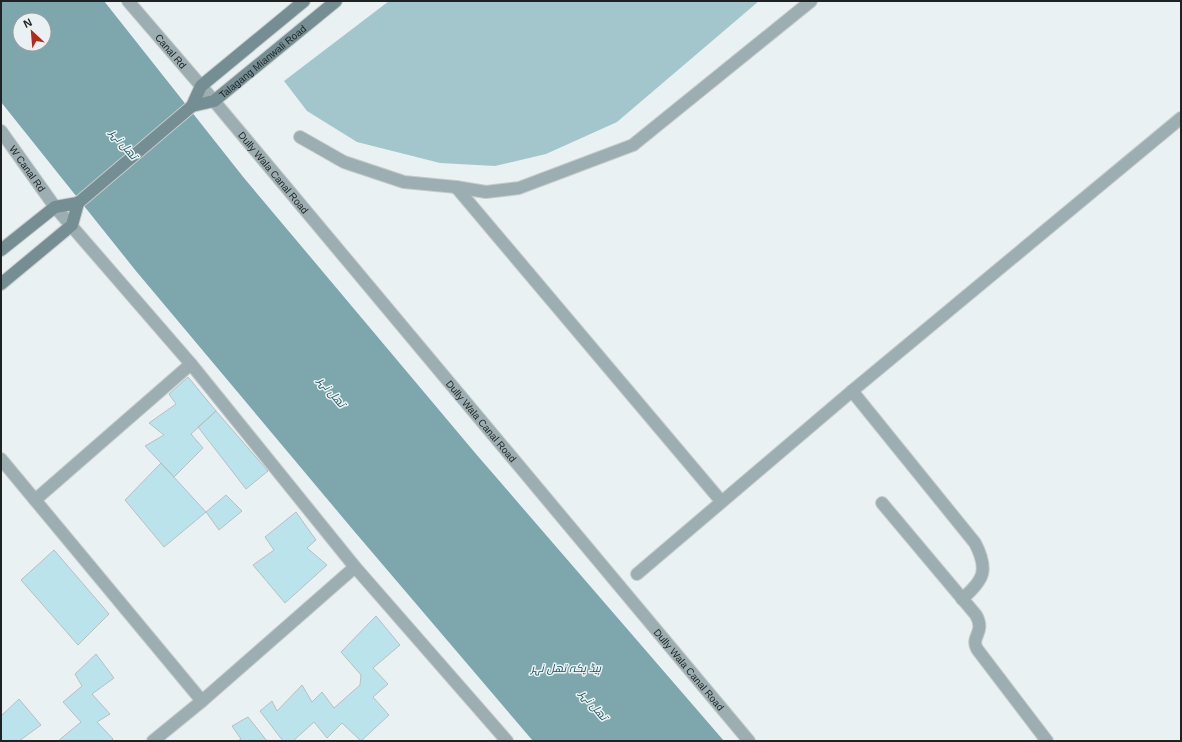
<svg xmlns="http://www.w3.org/2000/svg" width="1182" height="742" font-family="Arial,Cairo,sans-serif">
	<style>
		.green { fill: #a3c6cd }
		.water { fill: #7da6ad; fill-rule: evenodd }
		.building { fill: #bae3ec; stroke: #b8bfc0 }
		.lines { fill: none; stroke-linecap: round; stroke-linejoin: round }
		.minor-casing { stroke: #c5cccd; stroke-width: 14 }
		.tertiary-casing { stroke: #c5cccd; stroke-width: 14 }
		.secondary-casing { stroke: #c5cccd; stroke-width: 14 }
		.minor { stroke: #9caeb1; stroke-width: 12 }
		.tertiary { stroke: #9caeb1; stroke-width: 12 }
		.secondary { stroke: #748e93; stroke-width: 12 }
		.labels { text-anchor: middle; stroke-width: 3; stroke-linejoin: round; paint-order: stroke }
		.street-label { font-size: 10px; fill: #1f2222; stroke: #eaf1f3 }
		.water-label { font-size: 11px; font-style: italic; fill: #1a545d; stroke: #eaf1f3 }
	</style>
	<rect width="100%" height="100%" fill="#eaf1f3"/>
	<path class="green" d="M 389,1 L 759,1 L 617,122 L 546,154 L 495,166 L 440,163 L 357,142 L 307,111 L 284,81 Z"/>
	<path class="water" d="M 1,1 L 104,1 L 244,178 L 476,454 L 724,741 L 533,741 L 354,531 L 136,271 L 1,102 ZM 20,20 L 44,20 L 44,44 L 20,44 Z"/>
	<path class="building" d="M 188,377 L 216,411 L 191,434 L 203,448 L 174,477 L 145,446 L 164,435 L 149,423 L 176,404 L 169,394 Z
		M 216,411 L 268,471 L 246,489 L 198,427 Z
		M 161,463 L 206,512 L 164,547 L 125,500 Z
		M 226,495 L 242,511 L 219,530 L 206,512 Z
		M 296,512 L 316,540 L 307,548 L 327,565 L 285,603 L 253,565 L 274,550 L 265,537 Z
		M 54,550 L 109,614 L 78,645 L 21,580 Z
		M 376,616 L 400,645 L 373,668 L 388,684 L 373,697 L 389,715 L 361,741 L 342,723 L 327,738 L 314,722 L 293,741 L 283,741 L 260,711 L 272,701 L 277,711 L 302,685 L 312,702 L 322,692 L 334,708 L 360,685 L 361,675 L 341,652 Z
		M 96,654 L 114,678 L 92,694 L 110,714 L 97,722 L 113,739 L 111,741 L 58,741 L 81,722 L 63,702 L 82,686 L 75,674 Z
		M 19,699 L 41,725 L 19,741 L 1,741 L 1,716 Z
		M 248,717 L 267,741 L 238,741 L 241,739 L 232,726 Z"/>
	<g class="lines">
		<defs>
			<g id="minor">
				<path id="s1" d="M 128,1 L 214,101"/>
				<path d="M 300,137 L 344,162 L 404,182 L 456,187 L 486,192 L 519,188 L 633,145 L 811,1"/>
				<path d="M 456,187 L 721,501"/>
				<path d="M 852,391 L 975,543 C 989,570 984,580 962,599"/>
				<path d="M 1,459 L 202,701"/>
				<path d="M 35,500 L 191,364"/>
				<path d="M 882,503 L 976,615 C 986,633 970,636 977,649 L 1047,741"/>
				<path d="M 637,574 L 852,391 L 1181,118"/>
				<path d="M 153,741 L 202,701 L 355,567"/>
			</g>
			<g id="tertiary">
				<path id="s2" d="M 214,101 L 749,741"/>
				<path id="s3" d="M 1,131 L 55,207 L 191,364 L 355,567 L 507,741"/>
			</g>
			<g id="secondary">
				<path id="s4" d="M 192,106 L 214,101 L 336,1"/>
				<path d="M 78,203 L 192,106 L 201,86 L 304,1"/>
				<path d="M 1,250 L 55,207 L 78,203"/>
				<path d="M 1,284 L 72,225 L 78,203"/>
			</g>
		</defs>
		<use href="#minor" class="minor-casing"/>
		<use href="#tertiary" class="tertiary-casing"/>
		<use href="#secondary" class="secondary-casing"/>
		<use href="#minor" class="minor"/>
		<use href="#tertiary" class="tertiary"/>
		<use href="#secondary" class="secondary"/>
	</g>
	<g class="labels">
		<g class="street-label">
			<text dy="4" stroke="none"><textPath href="#s1" startOffset="66">Canal Rd</textPath></text>
			<text dy="4" stroke="none"><textPath href="#s4" startOffset="85">Talagang Mianwali Road</textPath></text>
			<text dy="4" stroke="none"><textPath href="#s3" startOffset="46">W Canal Rd</textPath></text>
			<text dy="4" stroke="none"><textPath href="#s2" startOffset="93">Dully Wala Canal Road</textPath></text>
			<text dy="4" stroke="none"><textPath href="#s2" startOffset="417">Dully Wala Canal Road</textPath></text>
			<text dy="4" stroke="none"><textPath href="#s2" startOffset="741">Dully Wala Canal Road</textPath></text>
		</g>
		<g class="water-label">
			<text transform="translate(124 144) rotate(50)" y="4">تھل نہر</text>
			<text transform="translate(332 392) rotate(50)" y="4">تھل نہر</text>
			<text x="566" y="672">ہیڈ پکہ تھل نہر</text>
			<text transform="translate(594 705) rotate(50)" y="4">تھل نہر</text>
		</g>
	</g>
	<rect width="1182" height="742" fill="none" stroke="#1f2222" stroke-width="4"/>
	<g transform="translate(32 32) rotate(334)"><circle r="19" fill="#eaf1f3" stroke="#999e9f"/>
	<path d="M0-3L7 15L0 10L-7 15Z" fill="#b62918"/>
	<text y="-6" font-size="11" font-weight="bold" text-anchor="middle" fill="#1f2222">N</text>
	</g>
</svg>
